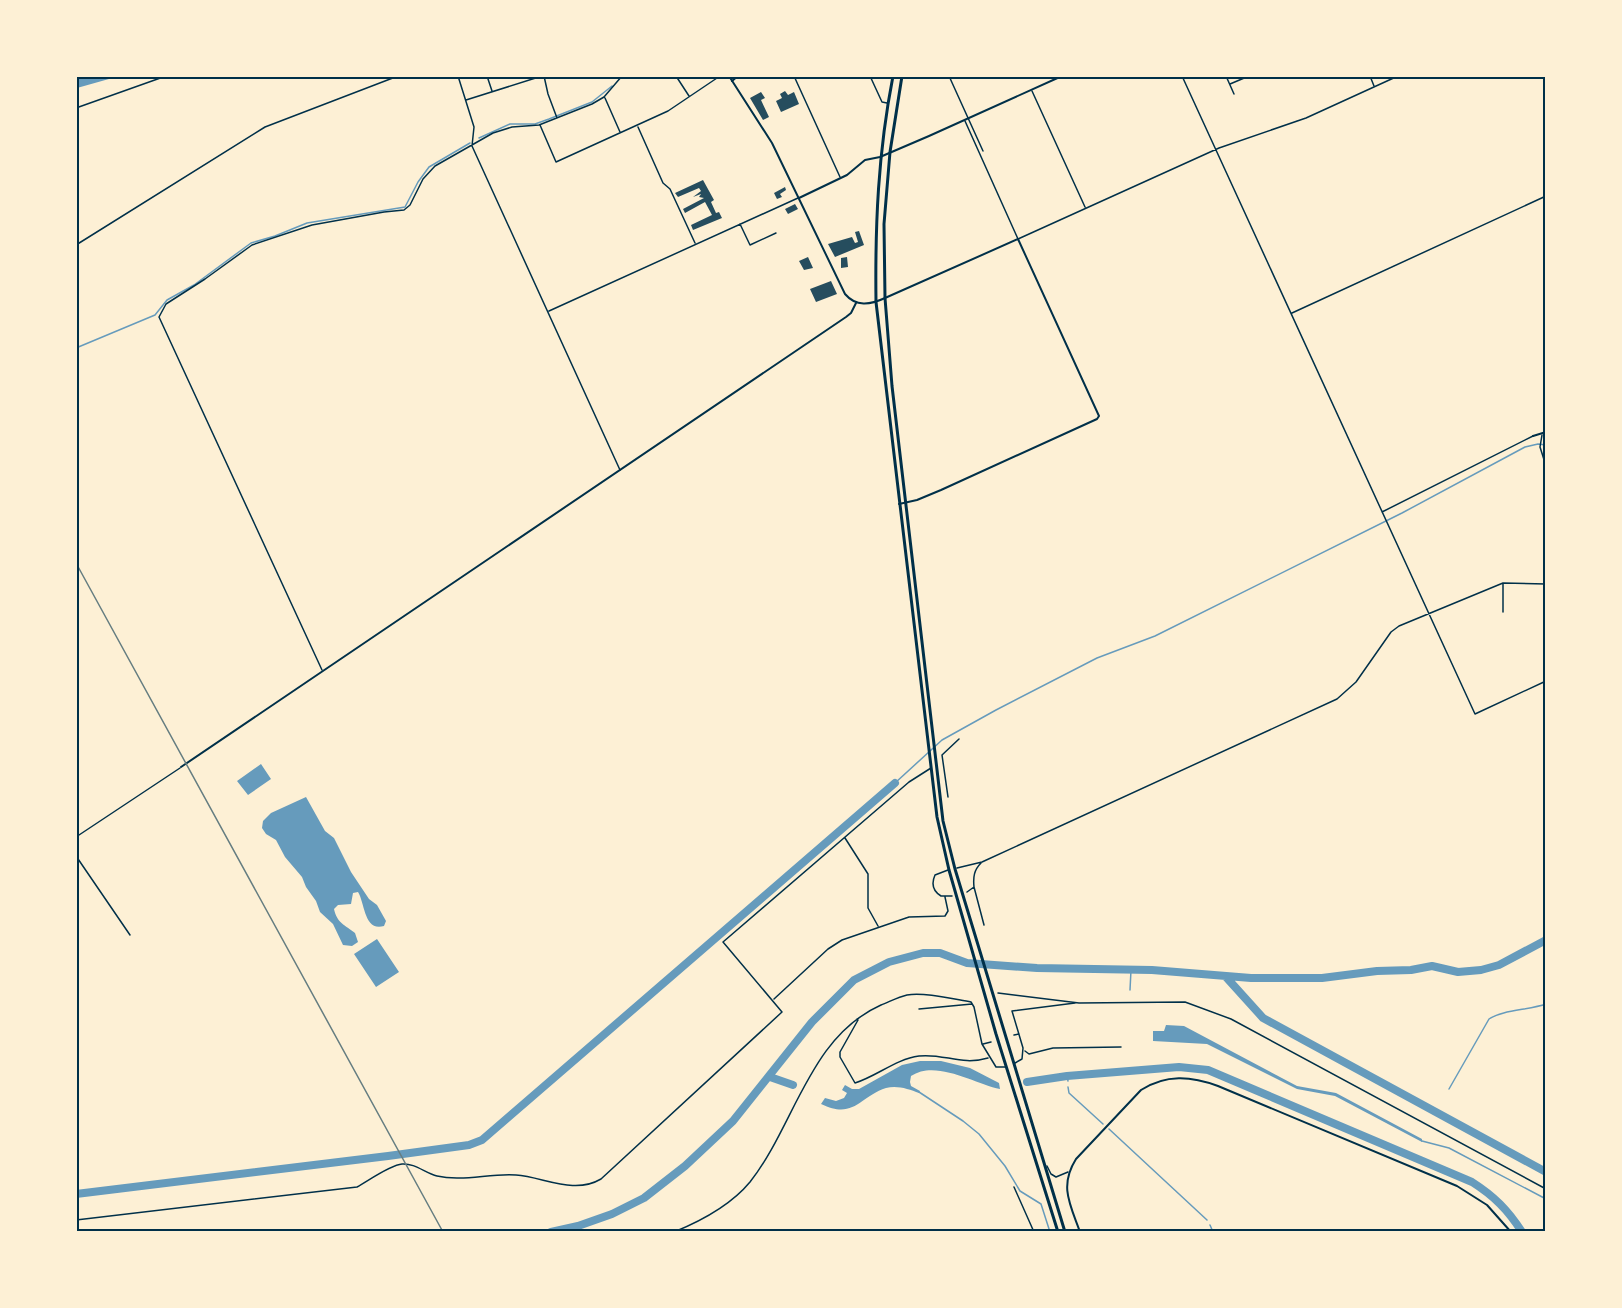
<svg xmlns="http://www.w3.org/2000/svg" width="1622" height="1308" font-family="Cabin,sans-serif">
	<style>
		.water { fill: #669bbc }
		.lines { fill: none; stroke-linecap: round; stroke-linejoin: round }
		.stream { stroke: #669bbc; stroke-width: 1.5 }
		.river { stroke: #669bbc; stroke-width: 8 }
		.building { fill: #264d5e }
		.minor { stroke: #003049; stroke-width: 1.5 }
		.tertiary { stroke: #003049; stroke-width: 2 }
		.secondary { stroke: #003049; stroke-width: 2 }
		.trunk { stroke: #003049; stroke-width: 3 }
		.rail { stroke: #657d81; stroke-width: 1.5 }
		.neatline { fill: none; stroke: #003049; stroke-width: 2 }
	</style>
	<rect width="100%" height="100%" fill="#fdf0d5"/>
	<path class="water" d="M 76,77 L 77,76 L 116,77 L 77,88 Z
		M 261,764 L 271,779 L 248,795 L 237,781 Z
		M 306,797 L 325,831 L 334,838 L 351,872 L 369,899 L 377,905 L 386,921 L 384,926 C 364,932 365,903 358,892 L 353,893 L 351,904 L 338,905 L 334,909 C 337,923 345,925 355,933 L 358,942 L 352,946 L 343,945 L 333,924 L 320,912 L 316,901 L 306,887 L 302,877 L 285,857 L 276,840 L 266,834 L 262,828 L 263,821 L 271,813 Z
		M 377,939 L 399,972 L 376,987 L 354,954 Z
		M 1166,1025 L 1184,1026 L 1297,1086 L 1336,1093 L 1422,1139 L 1422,1142 L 1335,1096 L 1297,1089 L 1207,1044 L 1153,1041 L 1153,1031 L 1164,1031 Z
		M 920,1061 L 941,1061 L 970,1068 L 999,1083 L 1000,1089 C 975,1084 936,1059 911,1076 L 910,1082 L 911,1086 L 920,1091 L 919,1093 C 909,1089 897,1085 886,1088 C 859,1097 854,1120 821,1104 L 825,1098 L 836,1101 L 844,1098 L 847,1093 L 842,1090 L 845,1085 L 852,1089 L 859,1089 L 902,1065 Z"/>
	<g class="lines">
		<path class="stream" d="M 479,138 L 510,124 L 535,124 L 549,119 L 592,102 L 612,86
			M 76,348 L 155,315 L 167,300 L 194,285 L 251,243 L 275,236 L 307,223 L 405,207 L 418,182 L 429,167 L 470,143
			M 895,783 L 942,740 L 996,710 L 1097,658 L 1155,636 L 1402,513 L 1525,447 L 1538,444 L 1546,445
			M 1130,990 L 1131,970
			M 1067,1076 L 1068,1081
			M 1068,1087 L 1069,1093 L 1103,1124
			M 1449,1089 L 1489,1019 C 1502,1010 1529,1010 1546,1004
			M 919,1092 L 963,1121 L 979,1134 L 1005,1166 L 1020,1191 L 1041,1204 L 1050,1232
			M 1109,1129 L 1207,1220
			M 1422,1141 L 1449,1148 L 1546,1199
			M 1210,1225 L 1213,1232"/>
		<path class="river" d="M 1226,977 L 1263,1018 L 1546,1172
			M 770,1077 L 793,1085
			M 1027,1082 L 1067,1076 L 1179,1067 L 1208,1070 L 1472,1182 C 1494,1196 1508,1210 1522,1232
			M 76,1194 L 388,1156 L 469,1145 L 482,1140 L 895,783
			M 551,1232 L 578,1226 L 612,1214 L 644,1198 L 685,1166 L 733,1121 L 812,1022 L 854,980 L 889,962 L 923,953 L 940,953 L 967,963 L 1037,968 L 1152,970 L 1251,978 L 1322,978 L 1377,971 L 1411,970 L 1432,966 L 1458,972 L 1481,970 L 1499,965 L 1546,940"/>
	</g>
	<path class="building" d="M 785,91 L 788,95 L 794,92 L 799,104 L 781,112 L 776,101 L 782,98 L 780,94 Z
		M 761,92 L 765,98 L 761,100 L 769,117 L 763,120 L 750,98 Z
		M 703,180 L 714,200 L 711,202 L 716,213 L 719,212 L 722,218 L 693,230 L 691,225 L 712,215 L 705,202 L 685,213 L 683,209 L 704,198 L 699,197 L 701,194 L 693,197 L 701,191 L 699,188 L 678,197 L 675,193 Z
		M 785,187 L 786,190 L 780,194 L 782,197 L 777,199 L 774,193 Z
		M 795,204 L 798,209 L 788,214 L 785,209 Z
		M 859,231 L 864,245 L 835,257 L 828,244 L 852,237 L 855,243 L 858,242 L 855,232 Z
		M 808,257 L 813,268 L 804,270 L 799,261 Z
		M 847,257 L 848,267 L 841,268 L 841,258 Z
		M 831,281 L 837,294 L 816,302 L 810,289 Z"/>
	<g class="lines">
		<path class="minor" d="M 458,76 L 474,127 L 472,146 L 620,470
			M 487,76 L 492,91
			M 544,76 L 548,94 L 557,118
			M 676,76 L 689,96
			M 794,76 L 840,177
			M 870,76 L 882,102 L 887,103
			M 949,76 L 983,151
			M 1182,76 L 1475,714 L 1546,681
			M 1226,76 L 1234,94
			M 1370,76 L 1374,86
			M 1230,84 L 1249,76
			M 1032,91 L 1085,207
			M 605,98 L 620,132
			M 466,100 L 542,76
			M 76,108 L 166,76
			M 965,121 L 1018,239 L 1219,148 L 1306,118 L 1398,76
			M 540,125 L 556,162 L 668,111 L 720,76
			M 638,127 L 663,183 L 670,189 L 695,243
			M 740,224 L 750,245 L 776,233
			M 76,245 L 265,127 L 398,76
			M 549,311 L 798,198
			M 1292,313 L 1546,196
			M 1542,435 L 1540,447 L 1546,466
			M 1382,512 L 1533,436
			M 1503,584 L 1503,612
			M 322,670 L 159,317 L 166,304 L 205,279 L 252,245 L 312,225 L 384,212 L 404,210 L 410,205 L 423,179 L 435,166 L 493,133 L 512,127 L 539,125 L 592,104 L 604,97 L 622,76
			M 948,797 L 942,755 L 959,739
			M 76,837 L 180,768
			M 845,838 L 868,874 L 868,908 L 878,926
			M 76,856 L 130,935
			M 957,868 L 982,862 L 1337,699 L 1356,682 L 1391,632 L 1399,626 L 1503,583 L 1546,584
			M 948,870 L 935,875 C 931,884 933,891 941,896 L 952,896
			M 974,887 L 984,925
			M 967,892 L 974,887 C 973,877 974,870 981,863
			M 998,993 L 1079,1003 L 1185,1002 L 1231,1019 L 1546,1189
			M 774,999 L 828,949 L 842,940 L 909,917 L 945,916 L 948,911 L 945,897
			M 919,1009 L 972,1004
			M 857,1019 L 858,1020 L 840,1052 L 840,1057 L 855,1083 C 877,1076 896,1059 919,1056 C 944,1053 961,1066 988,1058
			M 1014,1035 L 1019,1034
			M 983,1044 L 991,1042
			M 1025,1051 L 1029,1054 L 1053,1048 L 1121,1047
			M 1015,1063 L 1022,1059 L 1023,1048 L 1012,1011 L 1075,1003
			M 1047,1166 L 1051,1174 L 1056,1177 L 1068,1172
			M 1014,1187 L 1034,1232
			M 76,1220 L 357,1187 C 368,1181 390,1165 402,1164 C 415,1163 425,1173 437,1176 C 462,1182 490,1173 516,1175 C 544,1177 574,1195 601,1179 L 782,1012 L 723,942 L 909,782 L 931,768
			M 674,1232 C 701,1221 731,1205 750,1182 C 795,1125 809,1037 881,1005 C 889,1002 898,997 907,995 C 924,992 953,999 971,1002 L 974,1007 L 982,1044 L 996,1067 L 1006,1067"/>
		<path class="tertiary" d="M 732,81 L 738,76
			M 799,198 L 847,175 L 865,160 L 880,157 L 929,136 L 1062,76
			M 885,298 L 1018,239 L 1099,416 L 1097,419 L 941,490 L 917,500 L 899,504
			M 1533,436 L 1546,432
			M 181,767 L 846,317 L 851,313 L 856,303
			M 1080,1232 C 1070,1204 1059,1186 1076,1159 L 1141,1090 C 1166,1074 1191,1076 1218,1086 L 1457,1186 L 1487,1205 L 1511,1232"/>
		<path class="secondary" d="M 729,76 L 772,143 L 845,294 C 856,307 870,305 885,298"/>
		<path class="trunk" d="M 893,76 C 878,153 875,225 876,302 L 937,817 L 949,870 L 996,1034 L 1058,1232
			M 902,76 L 890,152 L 884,224 L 885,298 L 892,386 L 943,821 L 955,869 L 1065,1232"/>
		<path class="rail" d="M 76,563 L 443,1232"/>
	</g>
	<rect width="1622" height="1308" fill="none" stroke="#fdf0d5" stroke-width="156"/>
	<rect x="78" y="78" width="1466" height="1152" class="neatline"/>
</svg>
